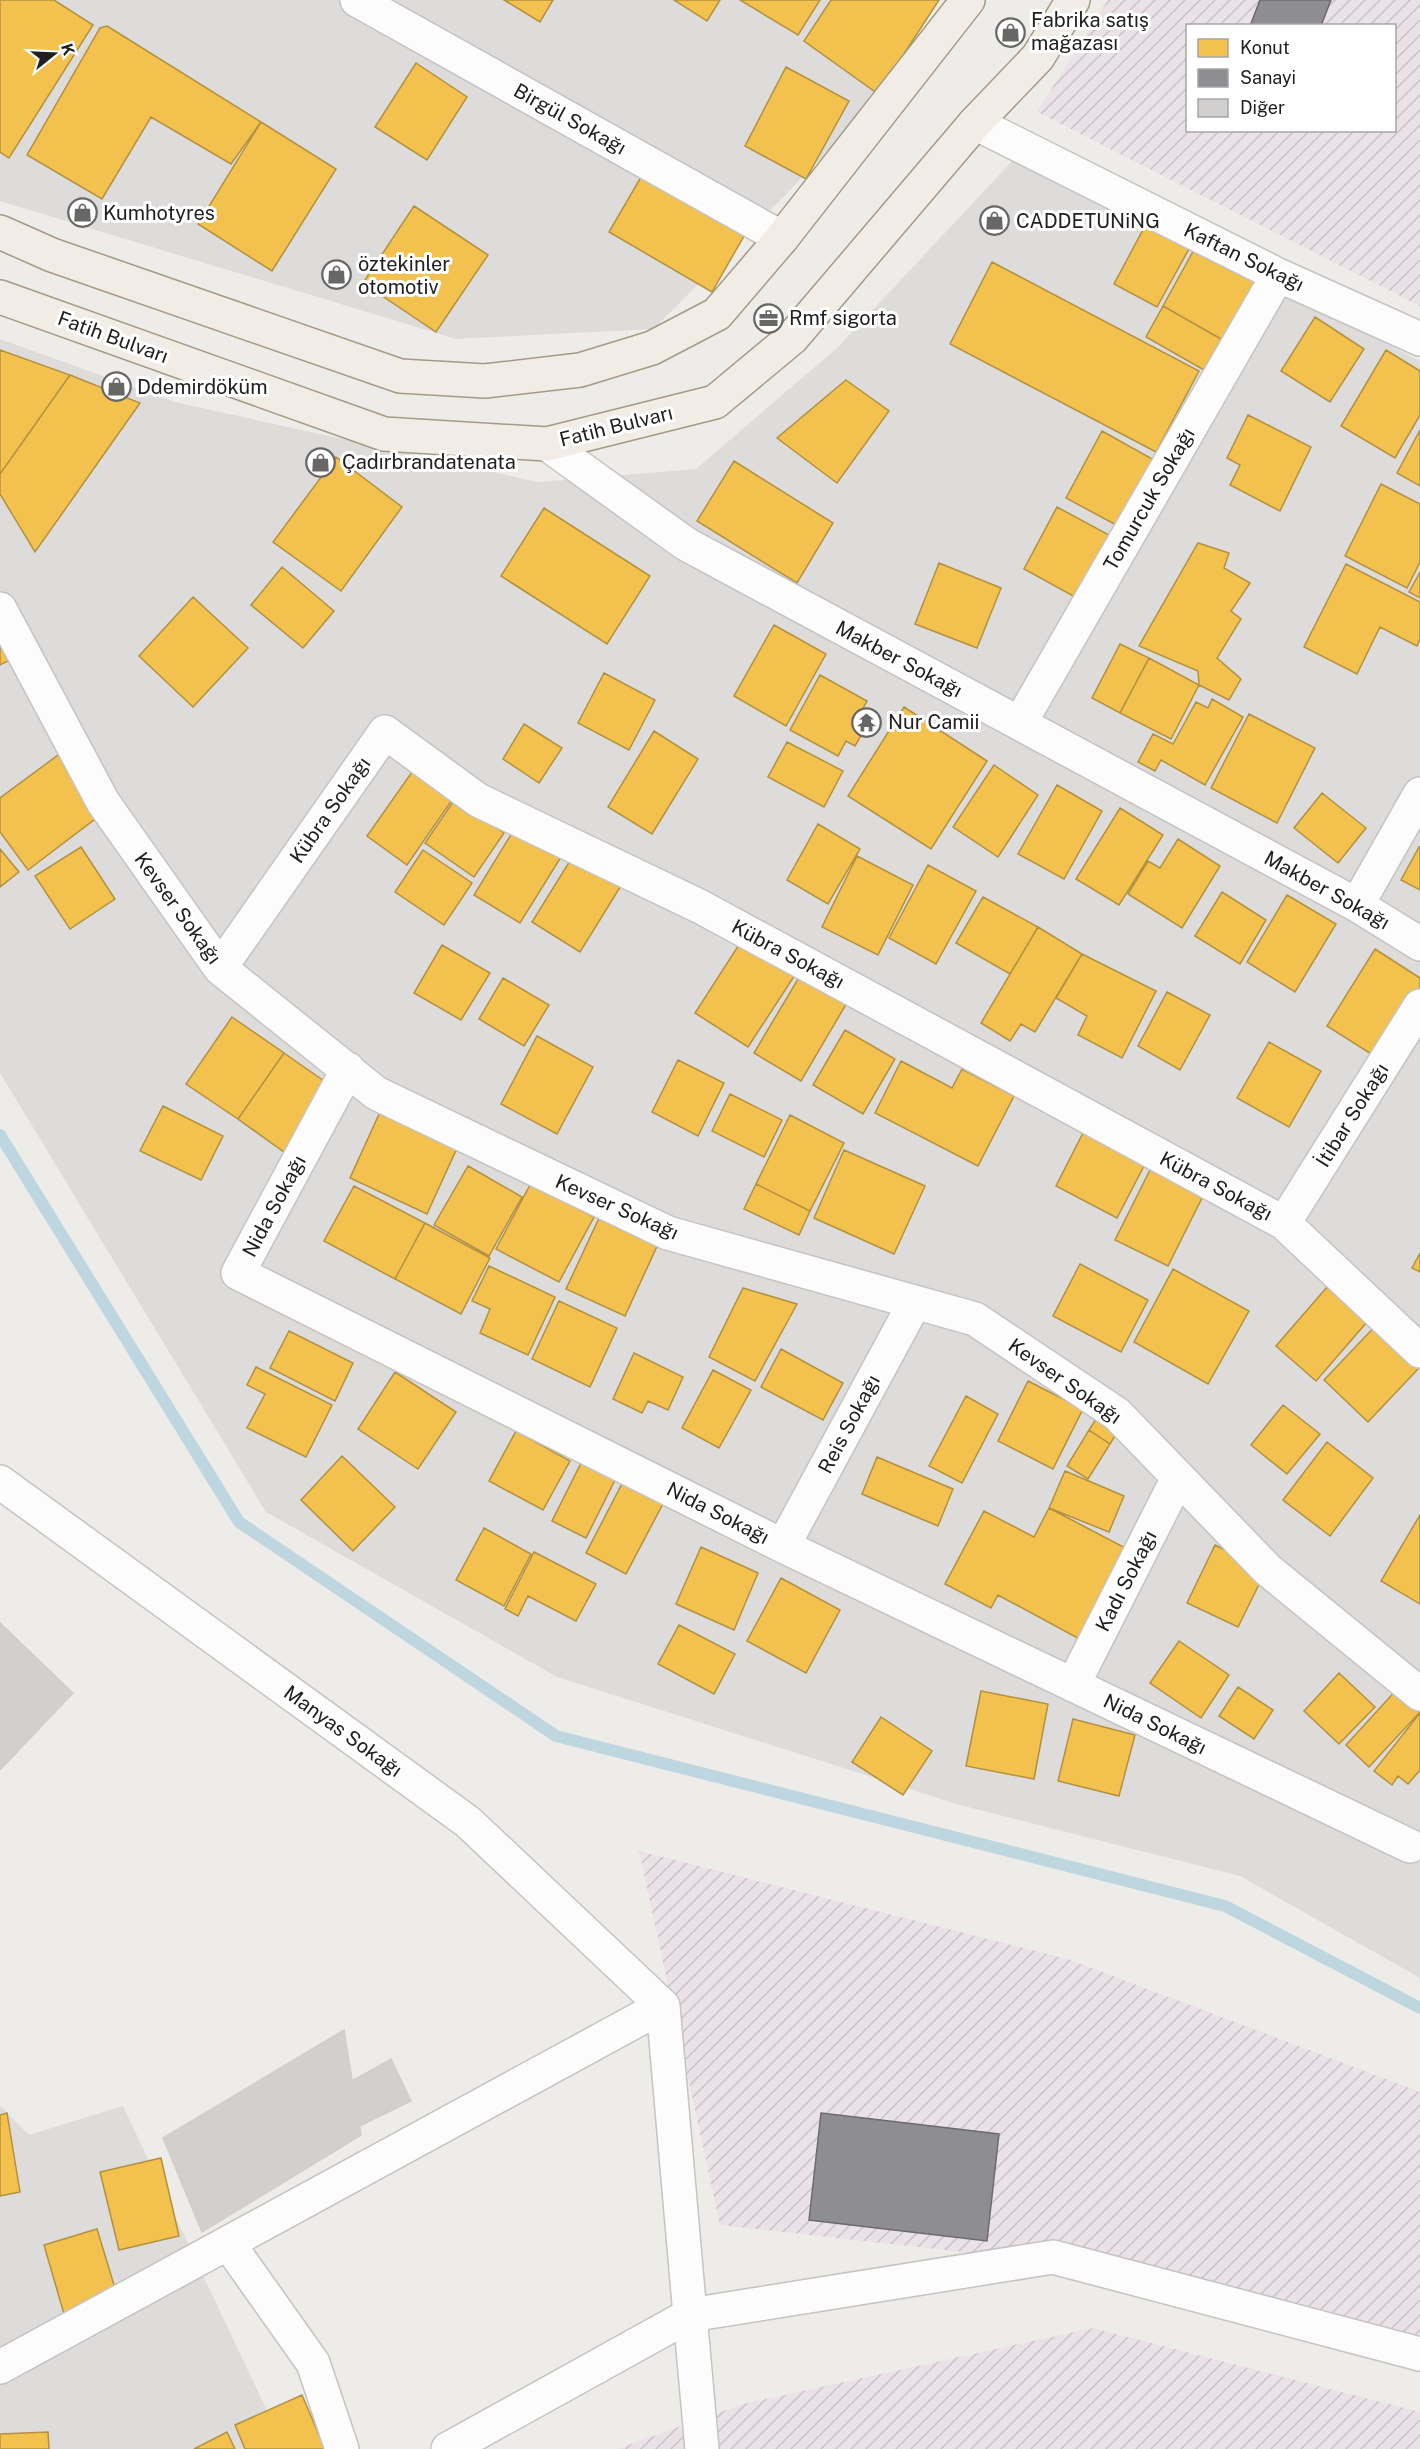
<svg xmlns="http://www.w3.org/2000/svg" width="1420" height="2449" font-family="'Public Sans',sans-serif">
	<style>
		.residential { fill: #dddcda }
		.industrial { fill: url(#industrial-furrows); fill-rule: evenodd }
		.homes { fill: #f2c14e; stroke: #b39140; stroke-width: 1.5 }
		.industry { fill: #8d8d92; stroke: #6c6c70; stroke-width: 1.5 }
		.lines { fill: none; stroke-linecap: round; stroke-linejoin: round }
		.stream { stroke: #bed6df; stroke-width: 12 }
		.building { fill: #d2d0ce; stroke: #d1ceca; stroke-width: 1.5 }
		.minor-casing { stroke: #c5c4c3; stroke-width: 36 }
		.major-casing { stroke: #a39b86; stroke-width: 36 }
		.minor { stroke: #fcfcfc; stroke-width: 33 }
		.major { stroke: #f1ede6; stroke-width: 33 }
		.labels { text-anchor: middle; stroke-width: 6; stroke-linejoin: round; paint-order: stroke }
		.poi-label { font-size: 20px; fill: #202020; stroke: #fff; text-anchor: start }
		.street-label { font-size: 20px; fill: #202020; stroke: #fff }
	</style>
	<defs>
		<pattern id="industrial-furrows" width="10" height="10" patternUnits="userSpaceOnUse" patternTransform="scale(1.5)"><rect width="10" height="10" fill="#ebe2e7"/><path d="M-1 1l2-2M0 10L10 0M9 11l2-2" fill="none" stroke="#c9c2c6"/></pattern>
	</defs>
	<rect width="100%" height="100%" fill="#eeece9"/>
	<path class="residential" d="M 0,0 L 938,0 L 837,142 L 654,329 L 456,339 L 0,201 Z
		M 1017,156 L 1420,361 L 1420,1978 L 1240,1876 L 960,1805 L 557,1677 L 266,1512 L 0,1073 L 0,339 L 175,402 L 538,482 L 696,469 L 837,348 Z
		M 0,2105 L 29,2135 L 123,2106 L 285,2449 L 0,2449 Z"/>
	<path class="industrial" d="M 1108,0 L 1420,0 L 1420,306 L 1037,112 ZM 1188,26 L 1394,26 L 1394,130 L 1188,130 Z
		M 639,1851 L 1068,1959 L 1420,2092 L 1420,2338 L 1055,2262 L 720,2225 Z
		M 1093,2328 L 1420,2412 L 1420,2449 L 617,2449 L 743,2404 Z"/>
	<path class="homes" d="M 0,0 L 54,0 L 93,25 L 9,158 L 0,152 Z
		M 504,0 L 553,0 L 540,22 Z
		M 674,0 L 720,0 L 707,21 Z
		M 740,0 L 820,0 L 798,35 Z
		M 831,0 L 939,0 L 878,94 L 804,41 Z
		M 107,26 L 261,122 L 231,164 L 151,117 L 102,199 L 27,155 L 100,28 Z
		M 416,63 L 467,97 L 427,160 L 375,127 Z
		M 786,67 L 849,101 L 806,179 L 745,146 Z
		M 261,122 L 336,169 L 272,271 L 198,224 Z
		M 641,177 L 744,236 L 712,292 L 609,232 Z
		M 414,206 L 488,255 L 436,332 L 363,283 Z
		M 1146,224 L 1190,247 L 1157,307 L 1114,284 Z
		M 1201,237 L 1267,274 L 1228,343 L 1163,306 Z
		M 992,262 L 1199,371 L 1156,452 L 950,344 Z
		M 1163,306 L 1228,343 L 1211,374 L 1146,337 Z
		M 1315,317 L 1364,349 L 1330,402 L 1281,371 Z
		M 0,350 L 70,375 L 0,474 Z
		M 1386,350 L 1420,371 L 1420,415 L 1395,458 L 1341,426 Z
		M 70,375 L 140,403 L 35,552 L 0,494 L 0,474 Z
		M 846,380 L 889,411 L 837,483 L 777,438 Z
		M 1248,415 L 1311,447 L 1280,511 L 1230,485 L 1240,465 L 1227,458 Z
		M 1420,430 L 1420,486 L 1397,473 Z
		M 1102,431 L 1154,460 L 1118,526 L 1066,498 Z
		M 336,457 L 402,507 L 341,591 L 273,542 Z
		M 734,461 L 833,523 L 797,583 L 697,521 Z
		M 1381,484 L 1420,504 L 1420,562 L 1407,588 L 1345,556 Z
		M 1057,507 L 1109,535 L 1075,597 L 1024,569 Z
		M 544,508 L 650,576 L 607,644 L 501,576 Z
		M 1198,543 L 1229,553 L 1224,568 L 1250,583 L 1231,611 L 1241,619 L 1217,658 L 1241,679 L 1229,700 L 1199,685 L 1198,671 L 1139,646 Z
		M 939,563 L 1001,588 L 977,648 L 915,624 Z
		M 1346,564 L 1420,602 L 1420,639 L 1417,646 L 1380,627 L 1357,674 L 1304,647 Z
		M 282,567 L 334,611 L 303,648 L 251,605 Z
		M 1420,572 L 1420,598 L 1409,592 Z
		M 193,597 L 248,648 L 193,707 L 139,656 Z
		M 0,621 L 18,656 L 0,665 Z
		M 774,625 L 826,654 L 786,726 L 734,696 Z
		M 1120,644 L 1149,658 L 1120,713 L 1092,698 Z
		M 1149,658 L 1199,685 L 1171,739 L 1120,713 Z
		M 604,673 L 655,700 L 629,750 L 578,723 Z
		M 820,675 L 867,701 L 856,721 L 866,727 L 855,746 L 846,741 L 838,756 L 790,730 Z
		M 1212,699 L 1243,717 L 1205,785 L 1161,760 L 1155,771 L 1138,762 L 1153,734 L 1173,744 L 1196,702 L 1208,708 Z
		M 904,707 L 987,761 L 931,849 L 848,796 Z
		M 1249,714 L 1315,748 L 1277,823 L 1211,788 Z
		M 524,724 L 562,748 L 539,783 L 503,759 Z
		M 654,731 L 698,759 L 652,834 L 608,807 Z
		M 787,742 L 843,771 L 824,807 L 768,777 Z
		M 58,755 L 103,813 L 28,870 L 0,832 L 0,798 Z
		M 994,765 L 1038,795 L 998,857 L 953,827 Z
		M 412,772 L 452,800 L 407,865 L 367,836 Z
		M 1057,785 L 1102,811 L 1064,879 L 1018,854 Z
		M 1322,793 L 1366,828 L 1338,863 L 1294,828 Z
		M 455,799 L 504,833 L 474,877 L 425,843 Z
		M 1120,808 L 1163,835 L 1119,905 L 1076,879 Z
		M 818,824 L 860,849 L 828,904 L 787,880 Z
		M 515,828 L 561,857 L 520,923 L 474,895 Z
		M 1178,839 L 1220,866 L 1182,928 L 1128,894 L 1148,861 L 1160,868 Z
		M 81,847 L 115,899 L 70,929 L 35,876 Z
		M 1419,847 L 1420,847 L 1420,890 L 1401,880 Z
		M 0,849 L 19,872 L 0,887 Z
		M 423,850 L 472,883 L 444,925 L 395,892 Z
		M 576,851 L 624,881 L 580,952 L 532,922 Z
		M 857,856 L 913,885 L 878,955 L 822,927 Z
		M 928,865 L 976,891 L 936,964 L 889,938 Z
		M 1222,892 L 1266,920 L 1240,964 L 1195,936 Z
		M 1287,895 L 1336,924 L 1295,992 L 1247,962 Z
		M 983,897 L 1038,927 L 1010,974 L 956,943 Z
		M 1038,927 L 1082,954 L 1035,1032 L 1021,1024 L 1010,1041 L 981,1023 Z
		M 742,940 L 795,975 L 748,1047 L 695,1013 Z
		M 442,945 L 490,973 L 461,1020 L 414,993 Z
		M 1375,949 L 1420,978 L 1420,993 L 1379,1059 L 1327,1026 Z
		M 1082,954 L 1156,991 L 1122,1058 L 1078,1035 L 1087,1016 L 1056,998 Z
		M 801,974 L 848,1001 L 801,1081 L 754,1053 Z
		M 503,978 L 549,1005 L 524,1046 L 479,1019 Z
		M 1167,992 L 1210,1015 L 1180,1070 L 1138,1046 Z
		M 232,1017 L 284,1053 L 238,1119 L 186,1084 Z
		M 845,1030 L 895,1059 L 863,1114 L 813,1085 Z
		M 537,1036 L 593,1067 L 557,1134 L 501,1104 Z
		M 1269,1042 L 1321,1071 L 1289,1127 L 1237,1098 Z
		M 284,1053 L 334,1088 L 288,1155 L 238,1119 Z
		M 678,1060 L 724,1083 L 698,1136 L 652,1112 Z
		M 901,1061 L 952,1088 L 962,1069 L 1014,1096 L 978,1166 L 875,1113 Z
		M 730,1094 L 782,1120 L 764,1157 L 712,1131 Z
		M 163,1106 L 223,1136 L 201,1180 L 140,1151 Z
		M 380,1112 L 457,1148 L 427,1214 L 350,1178 Z
		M 790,1115 L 844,1143 L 810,1211 L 756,1184 Z
		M 1085,1129 L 1146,1162 L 1117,1218 L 1056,1186 Z
		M 844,1150 L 925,1186 L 894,1254 L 814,1218 Z
		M 1154,1162 L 1207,1188 L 1168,1266 L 1115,1240 Z
		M 468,1166 L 522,1197 L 489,1256 L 434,1225 Z
		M 531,1183 L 594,1217 L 559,1282 L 496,1249 Z
		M 756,1184 L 810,1211 L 799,1235 L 744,1209 Z
		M 354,1186 L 425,1223 L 395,1279 L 324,1241 Z
		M 600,1216 L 658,1244 L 625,1316 L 566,1289 Z
		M 425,1223 L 490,1258 L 461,1314 L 395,1279 Z
		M 1420,1253 L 1420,1272 L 1412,1268 Z
		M 1080,1264 L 1148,1300 L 1121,1352 L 1053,1316 Z
		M 489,1266 L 555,1297 L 528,1355 L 480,1333 L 490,1309 L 472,1301 Z
		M 1173,1269 L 1249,1311 L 1208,1384 L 1134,1342 Z
		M 1327,1287 L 1367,1322 L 1316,1381 L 1276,1346 Z
		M 743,1288 L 797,1304 L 755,1381 L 709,1357 Z
		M 559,1301 L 617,1328 L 590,1387 L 532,1359 Z
		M 1381,1320 L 1420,1357 L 1420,1367 L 1368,1422 L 1324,1380 Z
		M 289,1331 L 353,1363 L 335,1401 L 270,1368 Z
		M 781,1349 L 843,1383 L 823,1420 L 761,1387 Z
		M 634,1353 L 683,1377 L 668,1410 L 648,1401 L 642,1413 L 613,1399 Z
		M 256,1367 L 332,1405 L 306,1457 L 247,1428 L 265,1394 L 247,1385 Z
		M 713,1370 L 751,1390 L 719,1448 L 682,1428 Z
		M 395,1372 L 456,1412 L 418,1469 L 358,1429 Z
		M 1028,1381 L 1083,1409 L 1053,1469 L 998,1441 Z
		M 966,1396 L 998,1414 L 962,1483 L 929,1466 Z
		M 1283,1405 L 1320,1434 L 1287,1474 L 1251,1445 Z
		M 1100,1413 L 1121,1426 L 1110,1444 L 1089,1430 Z
		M 1089,1430 L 1110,1444 L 1088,1479 L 1067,1466 Z
		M 516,1431 L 570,1461 L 543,1510 L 489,1481 Z
		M 1327,1442 L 1373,1478 L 1330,1536 L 1283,1500 Z
		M 342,1456 L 395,1507 L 353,1551 L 301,1500 Z
		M 877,1457 L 953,1489 L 938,1526 L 862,1494 Z
		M 581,1463 L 615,1480 L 586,1538 L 552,1521 Z
		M 1065,1471 L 1124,1496 L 1109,1532 L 1049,1508 Z
		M 626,1476 L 666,1498 L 626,1574 L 586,1553 Z
		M 1049,1508 L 1133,1552 L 1085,1642 L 998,1595 L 991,1608 L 945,1584 L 984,1511 L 1034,1537 Z
		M 1420,1515 L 1420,1604 L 1381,1581 Z
		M 484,1528 L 531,1554 L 504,1606 L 456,1580 Z
		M 1215,1545 L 1266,1570 L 1238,1627 L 1187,1603 Z
		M 701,1547 L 758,1573 L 734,1630 L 676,1604 Z
		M 534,1552 L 596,1584 L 576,1621 L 528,1596 L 518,1616 L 505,1609 Z
		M 781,1578 L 840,1610 L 806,1673 L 747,1641 Z
		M 679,1625 L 735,1654 L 714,1694 L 658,1664 Z
		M 1179,1641 L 1229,1675 L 1201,1718 L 1150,1683 Z
		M 1339,1673 L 1375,1707 L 1339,1744 L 1304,1711 Z
		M 1400,1686 L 1420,1705 L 1420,1712 L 1369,1767 L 1346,1745 Z
		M 1238,1687 L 1273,1710 L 1254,1739 L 1219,1716 Z
		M 981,1691 L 1048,1704 L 1034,1779 L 966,1766 Z
		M 1420,1713 L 1420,1770 L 1408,1784 L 1398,1776 L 1392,1785 L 1374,1771 Z
		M 881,1717 L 932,1751 L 903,1795 L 852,1762 Z
		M 1073,1719 L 1135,1735 L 1119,1796 L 1058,1781 Z
		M 7,2113 L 20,2192 L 0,2196 L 0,2115 Z
		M 161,2158 L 179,2236 L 119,2250 L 100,2172 Z
		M 97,2229 L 118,2298 L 64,2314 L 44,2245 Z
		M 302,2395 L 325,2449 L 245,2449 L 235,2425 Z
		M 48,2432 L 49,2449 L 0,2449 L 0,2434 Z
		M 227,2432 L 235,2449 L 194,2449 Z"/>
	<path class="industry" d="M 1260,0 L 1331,0 L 1321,26 L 1250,26 Z
		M 821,2113 L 999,2134 L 987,2241 L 809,2220 Z"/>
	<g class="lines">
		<path class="stream" d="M 0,1135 L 239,1522 L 556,1736 L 1225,1906 L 1420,2008"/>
	</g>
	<path class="building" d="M 0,1623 L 73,1693 L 0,1770 Z
		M 344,2030 L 361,2135 L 202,2232 L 163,2138 Z
		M 391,2059 L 411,2101 L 360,2126 L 352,2081 Z"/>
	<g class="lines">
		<defs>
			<path id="minor" d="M 357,0 L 782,238
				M 975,123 L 1278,275 L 1420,339
				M 547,444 L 686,544 L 1357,905 L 1420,944
				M 0,609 L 103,802 L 220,968 L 376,1093 L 668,1233 L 975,1319 L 1117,1414 L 1268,1570 L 1420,1694
				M 1020,723 L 1278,275
				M 1357,905 L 1420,794
				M 220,968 L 385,732 L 478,800 L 701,907 L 1284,1223 L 1420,1351
				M 348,1069 L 238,1273 L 783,1546 L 1410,1846
				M 1284,1223 L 1420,1006
				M 0,1482 L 468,1822 L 663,2006
				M 783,1546 L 915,1302
				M 1073,1685 L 1178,1478
				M 228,2243 L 313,2363 L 342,2449
				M 0,2367 L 663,2006 L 690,2315 L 1053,2257 L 1420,2354
				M 448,2449 L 690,2315 L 702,2449"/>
			<path id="major" d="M 0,232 L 52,255 L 400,376 L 485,381 L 580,370 L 652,348 L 717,314 L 782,238 L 968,0
				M 0,297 L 384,434 L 547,444 L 715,402 L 792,338 L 975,123 L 1038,57 L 1073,0"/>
		</defs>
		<use href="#minor" class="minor-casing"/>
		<use href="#major" class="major-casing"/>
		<use href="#minor" class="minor"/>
		<use href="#major" class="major"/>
	</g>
	<defs>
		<symbol id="shop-ring" viewBox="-11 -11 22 22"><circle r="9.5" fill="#fff" stroke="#686766" stroke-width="1.5"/><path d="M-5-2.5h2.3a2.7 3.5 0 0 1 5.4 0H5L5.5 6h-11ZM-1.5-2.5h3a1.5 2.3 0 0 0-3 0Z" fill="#686766"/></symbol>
		<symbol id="office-ring" viewBox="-11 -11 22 22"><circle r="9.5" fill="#fff" stroke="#686766" stroke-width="1.5"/><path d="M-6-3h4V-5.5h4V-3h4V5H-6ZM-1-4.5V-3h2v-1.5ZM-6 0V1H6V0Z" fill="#686766"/></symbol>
		<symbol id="temple-ring" viewBox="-11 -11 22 22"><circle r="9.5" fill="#fff" stroke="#686766" stroke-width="1.5"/><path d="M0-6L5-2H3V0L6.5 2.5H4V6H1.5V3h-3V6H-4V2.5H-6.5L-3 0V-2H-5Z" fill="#686766"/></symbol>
	</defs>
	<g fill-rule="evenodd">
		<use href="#shop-ring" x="994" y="16" width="33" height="33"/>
		<use href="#shop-ring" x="66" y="196" width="33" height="33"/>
		<use href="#shop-ring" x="978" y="204" width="33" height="33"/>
		<use href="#shop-ring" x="320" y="258" width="33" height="33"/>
		<use href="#office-ring" x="752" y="302" width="33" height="33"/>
		<use href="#shop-ring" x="100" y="370" width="33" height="33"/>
		<use href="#shop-ring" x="304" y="446" width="33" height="33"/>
		<use href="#temple-ring" x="850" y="706" width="33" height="33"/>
	</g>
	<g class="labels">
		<g class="poi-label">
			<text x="1031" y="27">Fabrika satış<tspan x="1031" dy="23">mağazası</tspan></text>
			<text x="103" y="220">Kumhotyres</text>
			<text x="1016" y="228">CADDETUNiNG</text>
			<text x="358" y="271">öztekinler<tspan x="358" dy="23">otomotiv</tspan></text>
			<text x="789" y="325">Rmf sigorta</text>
			<text x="137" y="394">Ddemirdöküm</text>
			<text x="342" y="469">Çadırbrandatenata</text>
			<text x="888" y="729">Nur Camii</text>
		</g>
		<g class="street-label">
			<text transform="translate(570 119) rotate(29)" y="7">Birgül Sokağı</text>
			<text transform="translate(1244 257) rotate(26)" y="7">Kaftan Sokağı</text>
			<text transform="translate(113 337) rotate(20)" y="7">Fatih Bulvarı</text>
			<text transform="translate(616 426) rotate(-14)" y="7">Fatih Bulvarı</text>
			<text transform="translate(1149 499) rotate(-60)" y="7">Tomurcuk Sokağı</text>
			<text transform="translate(899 659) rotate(28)" y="7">Makber Sokağı</text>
			<text transform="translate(330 810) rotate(-55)" y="7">Kübra Sokağı</text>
			<text transform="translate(1327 890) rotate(29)" y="7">Makber Sokağı</text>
			<text transform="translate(178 908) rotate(54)" y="7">Kevser Sokağı</text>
			<text transform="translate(788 954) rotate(28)" y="7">Kübra Sokağı</text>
			<text transform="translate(1352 1115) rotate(-58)" y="7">İtibar Sokağı</text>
			<text transform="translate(1216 1186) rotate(28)" y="7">Kübra Sokağı</text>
			<text transform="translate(274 1206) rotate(-62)" y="7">Nida Sokağı</text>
			<text transform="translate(617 1207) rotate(24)" y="7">Kevser Sokağı</text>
			<text transform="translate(1065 1381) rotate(35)" y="7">Kevser Sokağı</text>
			<text transform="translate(849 1424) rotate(-62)" y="7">Reis Sokağı</text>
			<text transform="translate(718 1513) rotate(27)" y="7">Nida Sokağı</text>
			<text transform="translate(1126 1581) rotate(-63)" y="7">Kadı Sokağı</text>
			<text transform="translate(1155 1724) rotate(26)" y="7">Nida Sokağı</text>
			<text transform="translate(343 1731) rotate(36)" y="7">Manyas Sokağı</text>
		</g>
	</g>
	<rect x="1186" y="24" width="210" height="108" fill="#ffffff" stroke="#a6a6a6" stroke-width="1.5"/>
	<rect x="1198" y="39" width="30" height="18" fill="#f2c14e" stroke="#a6a6a6" stroke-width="1.5"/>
	<text x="1240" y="54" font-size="18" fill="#202020">Konut</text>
	<rect x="1198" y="69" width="30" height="18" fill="#8d8d92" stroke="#a6a6a6" stroke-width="1.5"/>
	<text x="1240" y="84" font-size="18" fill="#202020">Sanayi</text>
	<rect x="1198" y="99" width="30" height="18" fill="#d2d0ce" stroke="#a6a6a6" stroke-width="1.5"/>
	<text x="1240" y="114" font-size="18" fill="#202020">Diğer</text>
	<g transform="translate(54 54) rotate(72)" stroke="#ffffff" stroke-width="4.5" paint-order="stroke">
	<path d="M0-4.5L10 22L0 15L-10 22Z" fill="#202020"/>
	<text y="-9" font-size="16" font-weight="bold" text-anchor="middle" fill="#202020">K</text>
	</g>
</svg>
